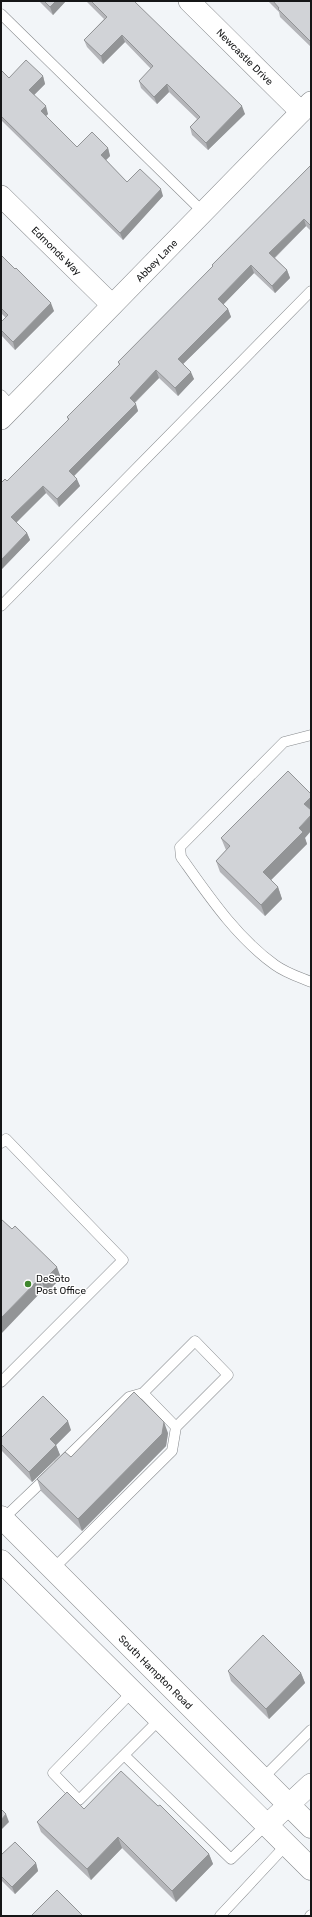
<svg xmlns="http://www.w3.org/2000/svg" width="312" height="1917" font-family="Rubik,sans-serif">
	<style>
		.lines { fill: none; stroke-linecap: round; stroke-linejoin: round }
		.lane-casing { stroke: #878a8d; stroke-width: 11 }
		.street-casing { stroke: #878a8d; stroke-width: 22 }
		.secondary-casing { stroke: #878a8d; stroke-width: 23 }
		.lane { stroke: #fff; stroke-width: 10 }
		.street { stroke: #fff; stroke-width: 21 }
		.secondary { stroke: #fff; stroke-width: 22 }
		.wall { fill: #b4b5b9 }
		.shaded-wall { fill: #929496 }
		.building { fill: #d1d3d7; stroke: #929496 }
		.poi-dot { fill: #3f872d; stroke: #fff; stroke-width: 1.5 }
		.labels { text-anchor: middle; stroke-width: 3; stroke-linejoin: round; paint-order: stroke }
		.street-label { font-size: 10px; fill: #151617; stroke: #fff }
		.poi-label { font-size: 10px; fill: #151617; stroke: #fff; text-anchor: start }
	</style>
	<rect width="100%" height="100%" fill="#f2f5f8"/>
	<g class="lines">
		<defs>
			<path id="lane" d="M 1,14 L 203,212
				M 1,395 L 12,407
				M 1,606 L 311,291
				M 311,735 L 284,742 L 180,847 L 181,857 C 208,895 236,937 275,965 C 286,973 299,977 311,982
				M 1,1143 L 6,1139 L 123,1260 L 1,1382
				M 59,1465 L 129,1397 L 143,1393
				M 3,1519 L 48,1476
				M 53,1569 L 172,1451 L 176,1427 L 228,1375 L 195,1341 L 143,1393 L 176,1427
				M 133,1691 L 53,1773 L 79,1800 L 161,1718
				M 124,1755 L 231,1859 L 267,1824
				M 263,1778 L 311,1730
				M 220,1916 L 287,1844
				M 310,1916 L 311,1915"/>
			<g id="street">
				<path id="s1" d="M 189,1 L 301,112"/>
				<path id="s2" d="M 1,196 L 112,305"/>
				<path id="s3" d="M 1,419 L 311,102"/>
				<path d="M 268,1824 L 311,1784"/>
			</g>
			<g id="secondary">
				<path id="s4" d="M 1,1517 L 311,1827"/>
				<path d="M 1,1561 L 311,1869"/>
			</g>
		</defs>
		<use href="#lane" class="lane-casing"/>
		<use href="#street" class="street-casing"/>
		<use href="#secondary" class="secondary-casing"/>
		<use href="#lane" class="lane"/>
		<use href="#street" class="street"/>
		<use href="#secondary" class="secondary"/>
	</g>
	<path class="wall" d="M 39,1 L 66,1 L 53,15 Z
		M 86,1 L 134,1 L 245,114 L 208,150 L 192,135 L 190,127 L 197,119 L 169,92 L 157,104 L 141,88 L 139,81 L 151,69 L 125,42 L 103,64 L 87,47 L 84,40 L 104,19 Z
		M 268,1 L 311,1 L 311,47 L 280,17 L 279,12 Z
		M 1,70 L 9,78 L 43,76 L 45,84 L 34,95 L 48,114 L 46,116 L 77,147 L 108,148 L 110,156 L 106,160 L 127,182 L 163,196 L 123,240 L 1,120 Z
		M 311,165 L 311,231 L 306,226 L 275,258 L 287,270 L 290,278 L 275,293 L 254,273 L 223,304 L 228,309 L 231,317 L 183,364 L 194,379 L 178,396 L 159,378 L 135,403 L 138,411 L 74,476 L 80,486 L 59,507 L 46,493 L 16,522 L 27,533 L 30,540 L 1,570 L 7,481 L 68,420 L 67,417 L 119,365 L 118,362 L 213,267 L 212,265 Z
		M 1,255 L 54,311 L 15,350 L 1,335 L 1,322 L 6,318 L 1,313 Z
		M 221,838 L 305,838 L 307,844 L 271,880 L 278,887 L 282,899 L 265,916 L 220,872 L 216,861 L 226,850 Z
		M 1,1219 L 61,1278 L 46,1293 L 43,1290 Z
		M 71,1430 L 56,1445 L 60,1455 L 32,1482 L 2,1451 L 1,1449 L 1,1438 Z
		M 168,1433 L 166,1446 L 82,1531 L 41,1491 L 37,1479 L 71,1457 Z
		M 228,1671 L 301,1673 L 305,1683 L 269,1719 L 231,1681 Z
		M 158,1806 L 209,1854 L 213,1864 L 176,1902 L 122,1848 L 91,1880 L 41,1832 L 37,1822 L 84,1809 Z
		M 1,1855 L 36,1863 L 38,1871 L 15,1894 L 1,1880 Z"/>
	<path class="shaded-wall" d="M 56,1 L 66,1 L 53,15 L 50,7 Z
		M 122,35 L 125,42 L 103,64 L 101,56 Z
		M 43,76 L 45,84 L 32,97 L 29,90 Z
		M 167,84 L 169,92 L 157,104 L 154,97 Z
		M 46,106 L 48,114 L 43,119 L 41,111 Z
		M 242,106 L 245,114 L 208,150 L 206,143 Z
		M 108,148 L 110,156 L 103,163 L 101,155 Z
		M 161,189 L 163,196 L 123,240 L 120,233 Z
		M 304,219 L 306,226 L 272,260 L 269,253 Z
		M 251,265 L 254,273 L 221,307 L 218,299 Z
		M 287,270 L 290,278 L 275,293 L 272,286 Z
		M 51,303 L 54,311 L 15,350 L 13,342 Z
		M 228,309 L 231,317 L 181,366 L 178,359 Z
		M 156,370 L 159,378 L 132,405 L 130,398 Z
		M 191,372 L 194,379 L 178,396 L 175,388 Z
		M 136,404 L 138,411 L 72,478 L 69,471 Z
		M 77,479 L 80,486 L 59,507 L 57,499 Z
		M 43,486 L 46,493 L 14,525 L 11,517 Z
		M 27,533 L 30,540 L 1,570 L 1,560 Z
		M 311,797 L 311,813 L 304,804 Z
		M 311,815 L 311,831 L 305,838 L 307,844 L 267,884 L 263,872 L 299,828 Z
		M 278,887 L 282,899 L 265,916 L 261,905 Z
		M 57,1267 L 61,1278 L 46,1293 L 42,1282 Z
		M 39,1279 L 43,1290 L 1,1334 L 1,1318 Z
		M 68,1421 L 71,1430 L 56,1445 L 60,1455 L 32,1482 L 29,1472 L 50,1439 Z
		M 164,1422 L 168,1433 L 166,1446 L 82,1531 L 78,1519 Z
		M 301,1673 L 305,1683 L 269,1719 L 266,1709 Z
		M 6,1814 L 9,1822 L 1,1830 L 1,1820 Z
		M 118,1837 L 122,1848 L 91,1880 L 87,1869 Z
		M 209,1854 L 213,1864 L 176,1902 L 172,1891 Z
		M 36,1863 L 38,1871 L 15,1894 L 12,1887 Z"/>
	<path class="building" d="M 44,1 L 56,1 L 50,7 Z
		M 91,1 L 134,1 L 242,106 L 206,143 L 190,127 L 200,117 L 167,84 L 154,97 L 139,81 L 153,66 L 122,35 L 101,56 L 84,40 L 107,17 Z
		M 273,1 L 311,1 L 311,42 L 278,9 L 279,8 Z
		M 26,60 L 43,76 L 29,90 L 46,106 L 41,111 L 77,147 L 92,132 L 108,148 L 101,155 L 127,182 L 140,169 L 161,189 L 120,233 L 1,116 L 1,70 L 9,78 Z
		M 311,165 L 311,226 L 304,219 L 269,253 L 287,270 L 272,286 L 251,265 L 218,299 L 228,309 L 178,359 L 191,372 L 175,388 L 156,370 L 130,398 L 136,404 L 69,471 L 77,479 L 57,499 L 43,486 L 11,517 L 27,533 L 1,560 L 1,483 L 5,479 L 7,481 L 69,419 L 67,417 L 120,364 L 118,362 L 213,266 L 212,265 Z
		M 1,255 L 15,269 L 16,268 L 51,303 L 13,342 L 1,330 L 1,322 L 8,315 L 1,308 Z
		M 288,771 L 311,794 L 311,797 L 304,804 L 311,810 L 311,815 L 299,828 L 303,832 L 263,872 L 278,887 L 261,905 L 216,861 L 230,846 L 221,838 Z
		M 1,1219 L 12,1229 L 15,1226 L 57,1267 L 42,1282 L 39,1279 L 1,1318 Z
		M 134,1392 L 164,1422 L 162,1434 L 78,1519 L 37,1479 L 65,1452 L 71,1457 Z
		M 43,1396 L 68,1421 L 50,1439 L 56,1445 L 29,1472 L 1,1444 L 1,1438 Z
		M 263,1635 L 301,1673 L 266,1709 L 228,1671 Z
		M 121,1771 L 158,1806 L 160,1805 L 209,1854 L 172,1891 L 118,1837 L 87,1869 L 37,1822 L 67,1792 L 84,1809 Z
		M 1,1809 L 6,1814 L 1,1820 Z
		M 15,1842 L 36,1863 L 12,1887 L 1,1876 L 1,1855 Z
		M 57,1890 L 83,1916 L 31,1916 Z"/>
	<circle class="poi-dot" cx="28" cy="1284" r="4"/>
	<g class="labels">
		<g class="street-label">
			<text dy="4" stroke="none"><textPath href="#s1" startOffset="79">Newcastle Drive</textPath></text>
			<text dy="4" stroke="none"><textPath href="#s2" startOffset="78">Edmonds Way</textPath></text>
			<text dy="4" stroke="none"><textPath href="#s3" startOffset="222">Abbey Lane</textPath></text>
			<text dy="4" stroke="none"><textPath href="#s4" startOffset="219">South Hampton Road</textPath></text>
		</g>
		<g class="poi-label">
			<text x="36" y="1282">DeSoto<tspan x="36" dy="12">Post Office</tspan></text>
		</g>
	</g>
	<rect width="312" height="1917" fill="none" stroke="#151617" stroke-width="4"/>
</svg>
